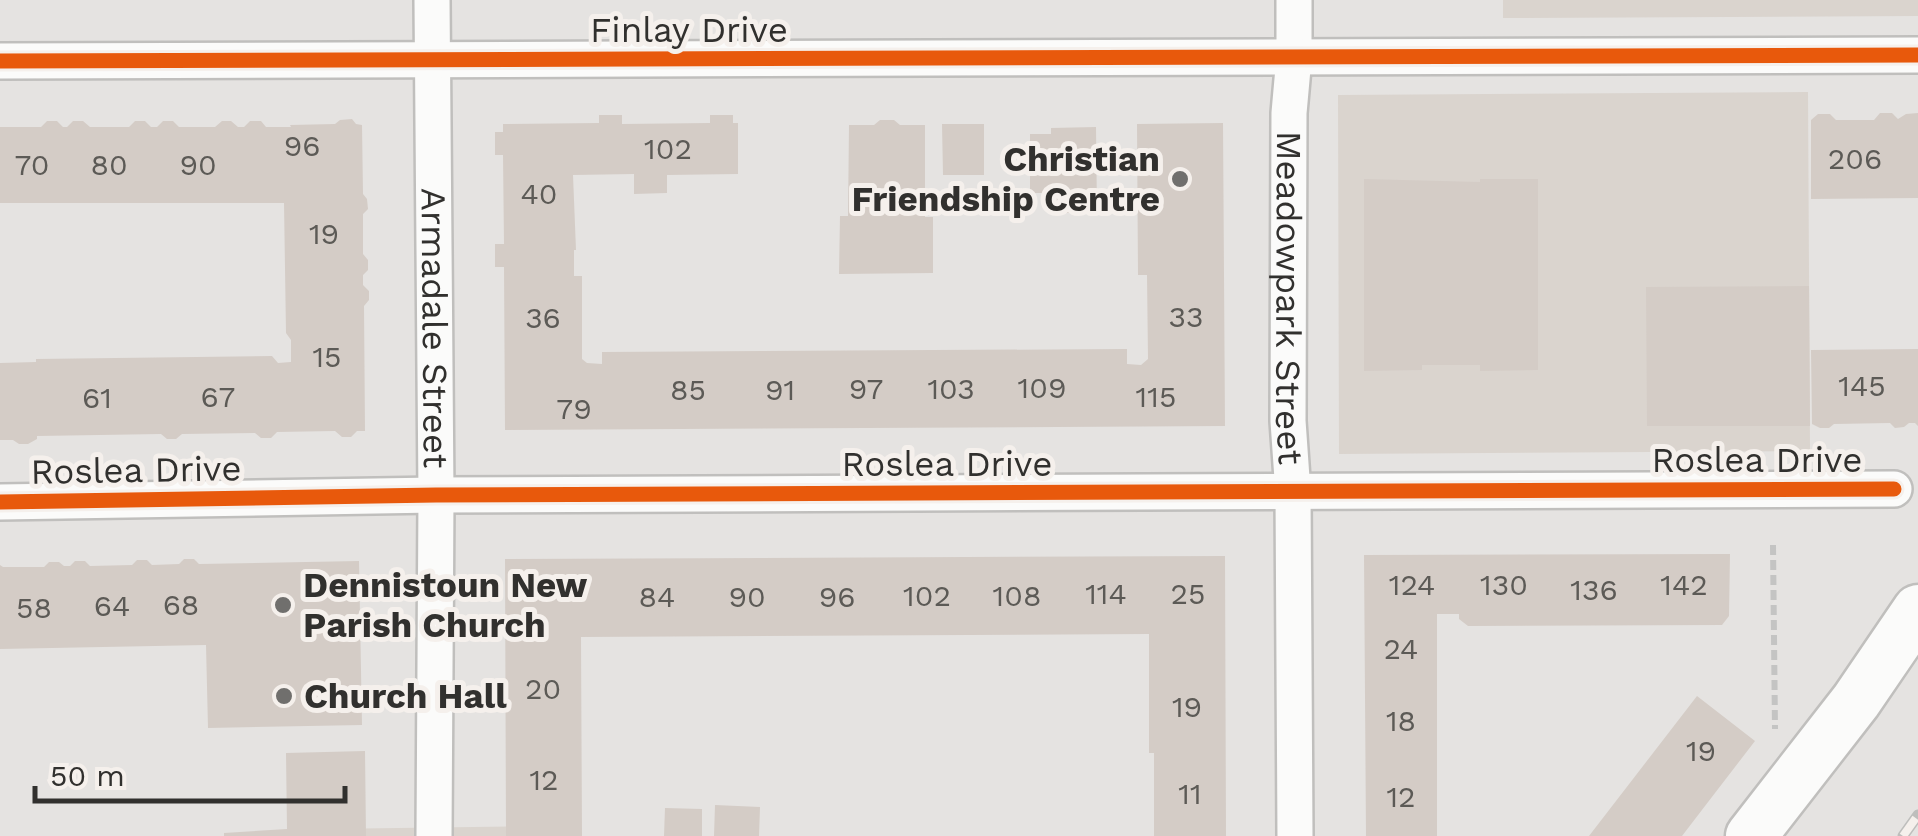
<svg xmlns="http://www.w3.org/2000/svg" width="1918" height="836" font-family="'Work Sans',sans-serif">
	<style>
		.built { fill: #dad4ce }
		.building { fill: #d4ccc6 }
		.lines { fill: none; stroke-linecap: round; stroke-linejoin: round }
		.minor-casing { stroke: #c0bfbd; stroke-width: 40 }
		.secondary-casing { stroke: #c0bfbd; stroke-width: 55 }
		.path { stroke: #c4c4c3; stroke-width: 6; stroke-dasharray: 10 5; stroke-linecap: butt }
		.minor { stroke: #fbfbfa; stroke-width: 35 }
		.secondary { stroke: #fbfbfa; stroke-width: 50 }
		.rail-casing { stroke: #bebebc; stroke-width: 11 }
		.rail { stroke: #f5f0ec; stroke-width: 8; stroke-dasharray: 22; stroke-linecap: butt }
		.cycleway-casing { stroke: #f5f0ec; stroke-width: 21 }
		.cycleway { stroke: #e8590c; stroke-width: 15 }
		.poi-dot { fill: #706f6d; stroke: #f5f0ec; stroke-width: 4 }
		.labels { text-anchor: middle; stroke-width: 10; stroke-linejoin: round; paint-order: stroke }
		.number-label { font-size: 30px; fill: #5c5a56 }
		.street-label { font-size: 35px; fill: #31302e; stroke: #f5f0ec }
		.poi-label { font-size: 35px; font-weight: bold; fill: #31302e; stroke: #f5f0ec; text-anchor: start }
	</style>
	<rect width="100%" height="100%" fill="#e5e3e1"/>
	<path class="built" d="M 1503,0 L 1918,0 L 1918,16 L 1503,18 Z
		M 1808,92 L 1810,451 L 1339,454 L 1338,95 Z
		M 547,826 L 547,836 L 323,836 L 324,829 Z"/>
	<path class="building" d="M 1880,113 L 1892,113 L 1898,119 L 1906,114 L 1918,113 L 1918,198 L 1811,199 L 1811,120 L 1818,114 L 1830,114 L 1836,120 L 1874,120 Z
		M 599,115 L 622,115 L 622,124 L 710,123 L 710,115 L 733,115 L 733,123 L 738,123 L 738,174 L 667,175 L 667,193 L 634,194 L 634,174 L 573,175 L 576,250 L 574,250 L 574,276 L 582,276 L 582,359 L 587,363 L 602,364 L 602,352 L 1127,349 L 1127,364 L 1141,365 L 1148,359 L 1147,275 L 1138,275 L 1137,124 L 1223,123 L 1225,426 L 505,430 L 504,267 L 495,267 L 495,244 L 504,244 L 503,155 L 495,155 L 495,132 L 503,132 L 503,124 L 599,123 Z
		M 352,119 L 356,124 L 362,125 L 363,194 L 367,199 L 368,209 L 363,214 L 363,254 L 368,260 L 368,270 L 363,275 L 363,285 L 369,291 L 369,300 L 364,306 L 365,431 L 357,431 L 351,437 L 342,437 L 335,431 L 277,432 L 271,438 L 261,438 L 255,433 L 182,434 L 176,439 L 167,439 L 161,434 L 37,436 L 37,439 L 28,444 L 19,444 L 13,440 L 0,440 L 0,363 L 36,362 L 36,359 L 272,356 L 278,363 L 291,362 L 291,340 L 286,333 L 284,203 L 0,203 L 0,127 L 41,127 L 47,121 L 57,121 L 63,127 L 67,127 L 73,121 L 83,121 L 90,127 L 129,127 L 135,121 L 145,121 L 151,127 L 157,127 L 163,121 L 173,121 L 179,127 L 215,127 L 222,121 L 231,121 L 238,127 L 244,127 L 250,121 L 261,121 L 266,127 L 291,127 L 290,125 L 335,124 L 340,120 Z
		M 880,120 L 894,120 L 900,125 L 925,125 L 925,217 L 933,217 L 933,273 L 839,274 L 840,216 L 848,216 L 849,125 L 874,125 Z
		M 942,124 L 984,124 L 984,175 L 943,175 Z
		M 1096,127 L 1097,213 L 1052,213 L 1051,193 L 1030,193 L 1030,134 L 1051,134 L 1051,128 Z
		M 1364,179 L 1480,182 L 1480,179 L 1538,179 L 1538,370 L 1480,371 L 1480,365 L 1422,365 L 1422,370 L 1364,371 Z
		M 1809,286 L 1810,426 L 1647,426 L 1646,287 Z
		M 1918,349 L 1918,426 L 1915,423 L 1909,423 L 1904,427 L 1895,428 L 1890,423 L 1834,424 L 1829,428 L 1820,428 L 1812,424 L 1811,350 Z
		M 1730,554 L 1729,616 L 1722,625 L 1468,626 L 1459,619 L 1459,614 L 1437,614 L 1437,836 L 1366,836 L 1364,555 Z
		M 1225,556 L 1226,836 L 1154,836 L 1154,753 L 1149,753 L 1149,634 L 581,637 L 582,836 L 506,836 L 505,559 Z
		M 184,559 L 194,559 L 199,564 L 359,561 L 362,725 L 208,728 L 206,645 L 0,649 L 0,565 L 3,567 L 44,567 L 49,562 L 59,562 L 64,566 L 70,566 L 75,561 L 85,561 L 90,566 L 132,565 L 137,560 L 147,560 L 152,565 L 179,564 Z
		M 1697,696 L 1755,741 L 1705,806 L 1682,836 L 1589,836 Z
		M 365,751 L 366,836 L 224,836 L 224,833 L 287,829 L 286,753 Z
		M 715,805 L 760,807 L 759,836 L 714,836 Z
		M 665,808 L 702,809 L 702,836 L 664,836 Z"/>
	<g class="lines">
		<defs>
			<g id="minor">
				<path id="s1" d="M 432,0 L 436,495 L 434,836"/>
				<path id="s2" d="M 1294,0 L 1294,57 L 1289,113 L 1288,421 L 1293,493 L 1295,836"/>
				<path d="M 0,61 L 1918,55"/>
				<path d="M 0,502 L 436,495 L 1894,489"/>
			</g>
			<path id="secondary" d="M 1751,836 L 1856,701 L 1918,610"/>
		</defs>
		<use href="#minor" class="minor-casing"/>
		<use href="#secondary" class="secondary-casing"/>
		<path class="path" d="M 1773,545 L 1775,729"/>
		<use href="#minor" class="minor"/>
		<use href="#secondary" class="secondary"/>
		<defs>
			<path id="rail" d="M 1903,836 L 1918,815"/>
		</defs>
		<use href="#rail" class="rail-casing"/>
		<use href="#rail" class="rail"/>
		<defs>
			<path id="cycleway" d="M 0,61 L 1918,55
				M 0,502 L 436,495 L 1894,489"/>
		</defs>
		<use href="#cycleway" class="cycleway-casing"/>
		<use href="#cycleway" class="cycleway"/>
	</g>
	<g class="poi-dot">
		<circle cx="1180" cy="179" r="10"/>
		<circle cx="283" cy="605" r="10"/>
		<circle cx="284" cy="696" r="10"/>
	</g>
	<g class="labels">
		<g class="number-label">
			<text x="302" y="156">96</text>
			<text x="668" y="159">102</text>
			<text x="1855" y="169">206</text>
			<text x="32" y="175">70</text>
			<text x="109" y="175">80</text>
			<text x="198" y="175">90</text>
			<text x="539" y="204">40</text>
			<text x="324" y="244">19</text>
			<text x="1186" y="327">33</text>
			<text x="543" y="328">36</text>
			<text x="327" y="367">15</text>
			<text x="1862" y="396">145</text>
			<text x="1042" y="398">109</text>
			<text x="866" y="399">97</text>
			<text x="951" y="399">103</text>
			<text x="688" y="400">85</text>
			<text x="780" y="400">91</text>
			<text x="218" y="407">67</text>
			<text x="1156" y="407">115</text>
			<text x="97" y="408">61</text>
			<text x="574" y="419">79</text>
			<text x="1412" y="595">124</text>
			<text x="1504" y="595">130</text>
			<text x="1684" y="595">142</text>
			<text x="1594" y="600">136</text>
			<text x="1106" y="604">114</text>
			<text x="1188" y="604">25</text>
			<text x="927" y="606">102</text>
			<text x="1017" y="606">108</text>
			<text x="657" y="607">84</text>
			<text x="747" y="607">90</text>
			<text x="837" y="607">96</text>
			<text x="181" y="615">68</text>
			<text x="112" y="616">64</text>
			<text x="34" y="618">58</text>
			<text x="1401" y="659">24</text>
			<text x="543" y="699">20</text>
			<text x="1187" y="717">19</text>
			<text x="1401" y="731">18</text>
			<text x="1701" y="761">19</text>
			<text x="544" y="790">12</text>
			<text x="1190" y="804">11</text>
			<text x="1401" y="807">12</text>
		</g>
		<g class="street-label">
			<text x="689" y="42">Finlay Drive</text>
			<text dy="12" stroke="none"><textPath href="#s2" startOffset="298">Meadowpark Street</textPath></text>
			<text dy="12" stroke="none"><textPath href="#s1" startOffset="328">Armadale Street</textPath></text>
			<text x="1757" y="472">Roslea Drive</text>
			<text x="947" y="476">Roslea Drive</text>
			<text transform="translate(136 470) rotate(-1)" y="12">Roslea Drive</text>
		</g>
		<g class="poi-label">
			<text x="1160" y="171" text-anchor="end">Christian<tspan x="1160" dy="40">Friendship Centre</tspan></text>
			<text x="303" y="597">Dennistoun New<tspan x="303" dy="40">Parish Church</tspan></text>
			<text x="304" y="708">Church Hall</text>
		</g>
	</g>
	<path d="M35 786v15h310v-15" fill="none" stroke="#31302e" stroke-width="5"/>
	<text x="50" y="786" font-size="30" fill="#31302e" stroke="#f5f0ec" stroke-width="8" paint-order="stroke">50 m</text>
</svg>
